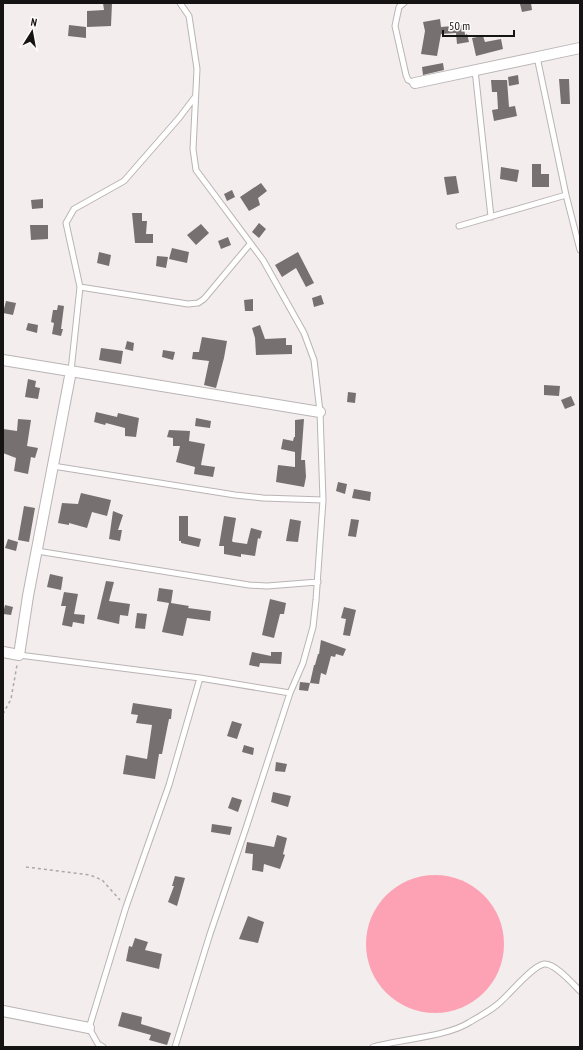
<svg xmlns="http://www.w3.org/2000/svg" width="583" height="1050" font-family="'PT Sans Narrow',sans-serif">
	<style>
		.water { fill: #fda2b5 }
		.building { fill: #767071 }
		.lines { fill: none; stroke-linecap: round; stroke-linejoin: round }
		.service-casing { stroke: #bab4b5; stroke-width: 7 }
		.minor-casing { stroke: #bab4b5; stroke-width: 12 }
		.path { stroke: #ada8a9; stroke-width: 1.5; stroke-dasharray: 3 3; stroke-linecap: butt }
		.service { stroke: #fff; stroke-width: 5 }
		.minor { stroke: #fff; stroke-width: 10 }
	</style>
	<rect width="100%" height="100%" fill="#f3edee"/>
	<path class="water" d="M366 944a69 69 0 1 1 138 0a69 69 0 1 1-138 0Z"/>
	<path class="building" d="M 103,3 L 112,3 L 111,26 L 87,27 L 87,11 L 104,10 Z
		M 524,3 L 531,3 L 532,10 L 522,12 L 520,4 Z
		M 440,19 L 441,27 L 464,25 L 465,35 L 467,34 L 469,42 L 457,44 L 456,33 L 441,34 L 437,56 L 421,54 L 425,31 L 423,22 Z
		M 69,25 L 86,27 L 86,38 L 68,36 Z
		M 483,36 L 485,42 L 501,39 L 503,49 L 476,56 L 472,38 Z
		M 443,63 L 444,70 L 423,75 L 422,67 Z
		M 518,75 L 519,84 L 509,86 L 508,77 Z
		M 559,79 L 569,79 L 570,104 L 561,104 Z
		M 491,80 L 507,80 L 509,107 L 515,106 L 517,116 L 494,121 L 492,110 L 498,109 L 497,92 L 492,92 Z
		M 532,164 L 541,164 L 541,174 L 549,174 L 549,187 L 532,187 Z
		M 501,167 L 519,170 L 517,182 L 500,179 Z
		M 456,176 L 459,193 L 447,195 L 444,177 Z
		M 261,183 L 267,191 L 258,198 L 260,205 L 249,211 L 240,197 Z
		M 232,190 L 235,197 L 227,201 L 224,194 Z
		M 43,199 L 43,208 L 32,209 L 31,200 Z
		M 132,213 L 142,213 L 142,221 L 147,221 L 146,234 L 153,234 L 153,243 L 135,243 Z
		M 259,223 L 266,229 L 259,238 L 252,232 Z
		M 201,224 L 209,233 L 196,245 L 187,235 Z
		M 30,225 L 48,225 L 48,239 L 31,240 Z
		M 228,237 L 231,245 L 221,249 L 218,241 Z
		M 172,248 L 189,252 L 187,263 L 169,259 Z
		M 99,252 L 111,255 L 109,266 L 97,263 Z
		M 298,252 L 314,283 L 306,287 L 296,268 L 282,277 L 275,265 Z
		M 157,256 L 168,257 L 166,268 L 156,266 Z
		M 321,295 L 324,304 L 314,307 L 312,298 Z
		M 253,299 L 253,311 L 245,311 L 244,300 Z
		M 6,301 L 16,303 L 13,315 L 3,313 Z
		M 58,305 L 64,306 L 61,329 L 63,329 L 61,336 L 52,334 L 54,323 L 51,322 L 53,310 L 57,310 Z
		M 28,323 L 38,325 L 37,333 L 26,330 Z
		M 260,325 L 265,339 L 286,338 L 286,345 L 292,345 L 292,354 L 256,355 L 255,338 L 252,328 Z
		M 202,337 L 227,341 L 224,358 L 216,388 L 204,385 L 209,361 L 192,359 L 193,352 L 199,352 Z
		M 127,341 L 134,343 L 133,351 L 125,349 Z
		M 101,348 L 123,351 L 121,364 L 99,360 Z
		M 163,350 L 175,352 L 173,360 L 162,357 Z
		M 28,379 L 36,381 L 35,387 L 40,388 L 38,399 L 25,397 Z
		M 544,385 L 560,386 L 559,396 L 544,395 Z
		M 348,392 L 356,393 L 355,403 L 347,402 Z
		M 571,396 L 575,405 L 565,409 L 561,400 Z
		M 96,412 L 117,417 L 118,413 L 139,418 L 136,437 L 125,436 L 125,428 L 106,423 L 105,425 L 94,422 Z
		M 196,418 L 211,421 L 210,428 L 195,426 Z
		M 18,419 L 31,420 L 27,446 L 38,448 L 35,458 L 31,457 L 28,474 L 14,471 L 16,458 L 3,453 L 3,429 L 17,431 Z
		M 304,419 L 301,460 L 305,460 L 306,477 L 304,487 L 276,482 L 278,465 L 295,467 L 295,452 L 281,449 L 283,439 L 293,441 L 294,437 L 295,437 L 295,420 Z
		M 169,430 L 190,431 L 189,441 L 205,444 L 201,465 L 215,467 L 213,477 L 194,474 L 195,467 L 176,462 L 180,446 L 173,446 L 173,438 L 167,437 Z
		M 338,482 L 347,484 L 345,494 L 336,491 Z
		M 354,489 L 371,492 L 370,501 L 352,498 Z
		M 81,493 L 111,500 L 107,516 L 92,512 L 87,528 L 69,523 L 69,525 L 58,523 L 62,503 L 78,504 Z
		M 24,506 L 35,508 L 29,542 L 18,540 Z
		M 113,511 L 123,515 L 118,530 L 122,530 L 120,541 L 109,539 Z
		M 179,516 L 188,516 L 188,536 L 201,539 L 199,547 L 181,543 L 181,541 L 179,541 Z
		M 224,516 L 236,518 L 232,541 L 233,542 L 247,544 L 251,528 L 262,531 L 260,539 L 258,538 L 255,556 L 241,554 L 241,557 L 224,554 L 224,546 L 219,546 Z
		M 290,519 L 301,521 L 298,542 L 286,541 Z
		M 351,519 L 359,520 L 356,537 L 348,536 Z
		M 8,539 L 18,542 L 16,551 L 5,548 Z
		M 50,574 L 63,577 L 61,590 L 47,587 Z
		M 106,581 L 114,582 L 109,601 L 130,604 L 128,616 L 120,615 L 119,624 L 97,619 Z
		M 159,588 L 173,590 L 171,603 L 189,606 L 188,608 L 211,611 L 210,621 L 187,618 L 183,636 L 162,632 L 169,603 L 157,601 Z
		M 64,592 L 78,594 L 74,614 L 85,615 L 84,624 L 73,622 L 72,627 L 62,625 L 66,606 L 61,606 Z
		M 270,599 L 286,603 L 284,614 L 280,614 L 274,638 L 262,635 Z
		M 5,605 L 13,607 L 11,615 L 3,614 Z
		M 344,607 L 356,610 L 350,636 L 343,635 L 346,619 L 341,618 Z
		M 137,613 L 147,614 L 145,629 L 135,628 Z
		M 321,640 L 346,649 L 343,656 L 336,654 L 335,657 L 331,656 L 326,675 L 321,673 L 319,684 L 310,683 L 314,665 L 315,665 L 318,654 L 319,654 Z
		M 252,652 L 271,656 L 271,652 L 282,652 L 281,664 L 260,663 L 259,667 L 249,665 Z
		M 300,682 L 310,683 L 308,691 L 299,690 Z
		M 133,703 L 172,709 L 171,719 L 169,719 L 162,754 L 159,754 L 155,779 L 123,774 L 126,755 L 147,759 L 152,725 L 136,723 L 138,715 L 131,714 Z
		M 232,721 L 242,724 L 237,739 L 227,736 Z
		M 244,745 L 254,748 L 253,755 L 242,752 Z
		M 276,762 L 287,764 L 285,772 L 275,771 Z
		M 273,792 L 291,796 L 288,807 L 271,802 Z
		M 232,797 L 242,800 L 238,812 L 228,808 Z
		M 212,824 L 232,827 L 230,835 L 211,832 Z
		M 277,835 L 287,838 L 283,854 L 285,855 L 280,869 L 264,864 L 263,872 L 252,870 L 253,854 L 245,853 L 247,842 L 274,847 Z
		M 175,876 L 185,878 L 177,906 L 168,902 L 174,886 L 172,886 Z
		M 248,916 L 264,922 L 258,943 L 239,939 Z
		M 135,938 L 148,942 L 145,950 L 162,954 L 159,969 L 126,961 L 129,946 L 132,947 Z
		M 122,1012 L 142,1017 L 141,1024 L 171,1033 L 167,1045 L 149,1040 L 151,1035 L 118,1026 Z"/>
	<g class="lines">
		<defs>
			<path id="service" d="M 404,3 L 399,7 L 395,26 L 406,75 L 408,80 L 415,83
				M 537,57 L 566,195 L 580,250
				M 475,70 L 491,217
				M 459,226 L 566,195
				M 80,287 L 188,304 L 198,303 L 204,299 L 250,244
				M 71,371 L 80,287 L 66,223 L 74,209 L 124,181 L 179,118 L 195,97
				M 53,466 L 235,495 L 263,498 L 323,500
				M 37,551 L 249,585 L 267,586 L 318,582
				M 19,655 L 200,678 L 290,693
				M 103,1047 L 98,1044 L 89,1028 L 126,907 L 169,785 L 200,678
				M 175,1047 L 210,934 L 246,828 L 290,693 L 303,663 L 313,627 L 316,600 L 323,500 L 320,412 L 314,360 L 304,333 L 263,260 L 196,170 L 193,149 L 197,69 L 189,16 L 180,3
				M 373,1047 C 401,1039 447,1037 470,1022 C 480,1016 490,1011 498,1004 C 509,995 532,966 544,964 C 555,963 572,983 580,991"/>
			<path id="minor" d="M 415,83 L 580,48
				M 3,360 L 320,412
				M 3,652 L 19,655 L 28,596 L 71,371
				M 3,1011 L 89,1028"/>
		</defs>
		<use href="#service" class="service-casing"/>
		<use href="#minor" class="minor-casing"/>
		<path class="path" d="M 3,714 L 11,699 L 17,665
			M 26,867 L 90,875 L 102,880 L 120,900"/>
		<use href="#service" class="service"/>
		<use href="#minor" class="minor"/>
	</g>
	<rect width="583" height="1050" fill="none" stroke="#151314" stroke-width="8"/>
	<g transform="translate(32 32) rotate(11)" stroke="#fffbfb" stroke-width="3" paint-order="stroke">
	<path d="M0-3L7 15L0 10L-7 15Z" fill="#151314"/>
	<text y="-6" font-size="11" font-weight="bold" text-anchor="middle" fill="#151314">N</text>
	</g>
	<path d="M443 30v6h71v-6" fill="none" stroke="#151314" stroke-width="2"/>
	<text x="449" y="30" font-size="12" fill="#151314" stroke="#fffbfb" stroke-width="3" paint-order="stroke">50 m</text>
</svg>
